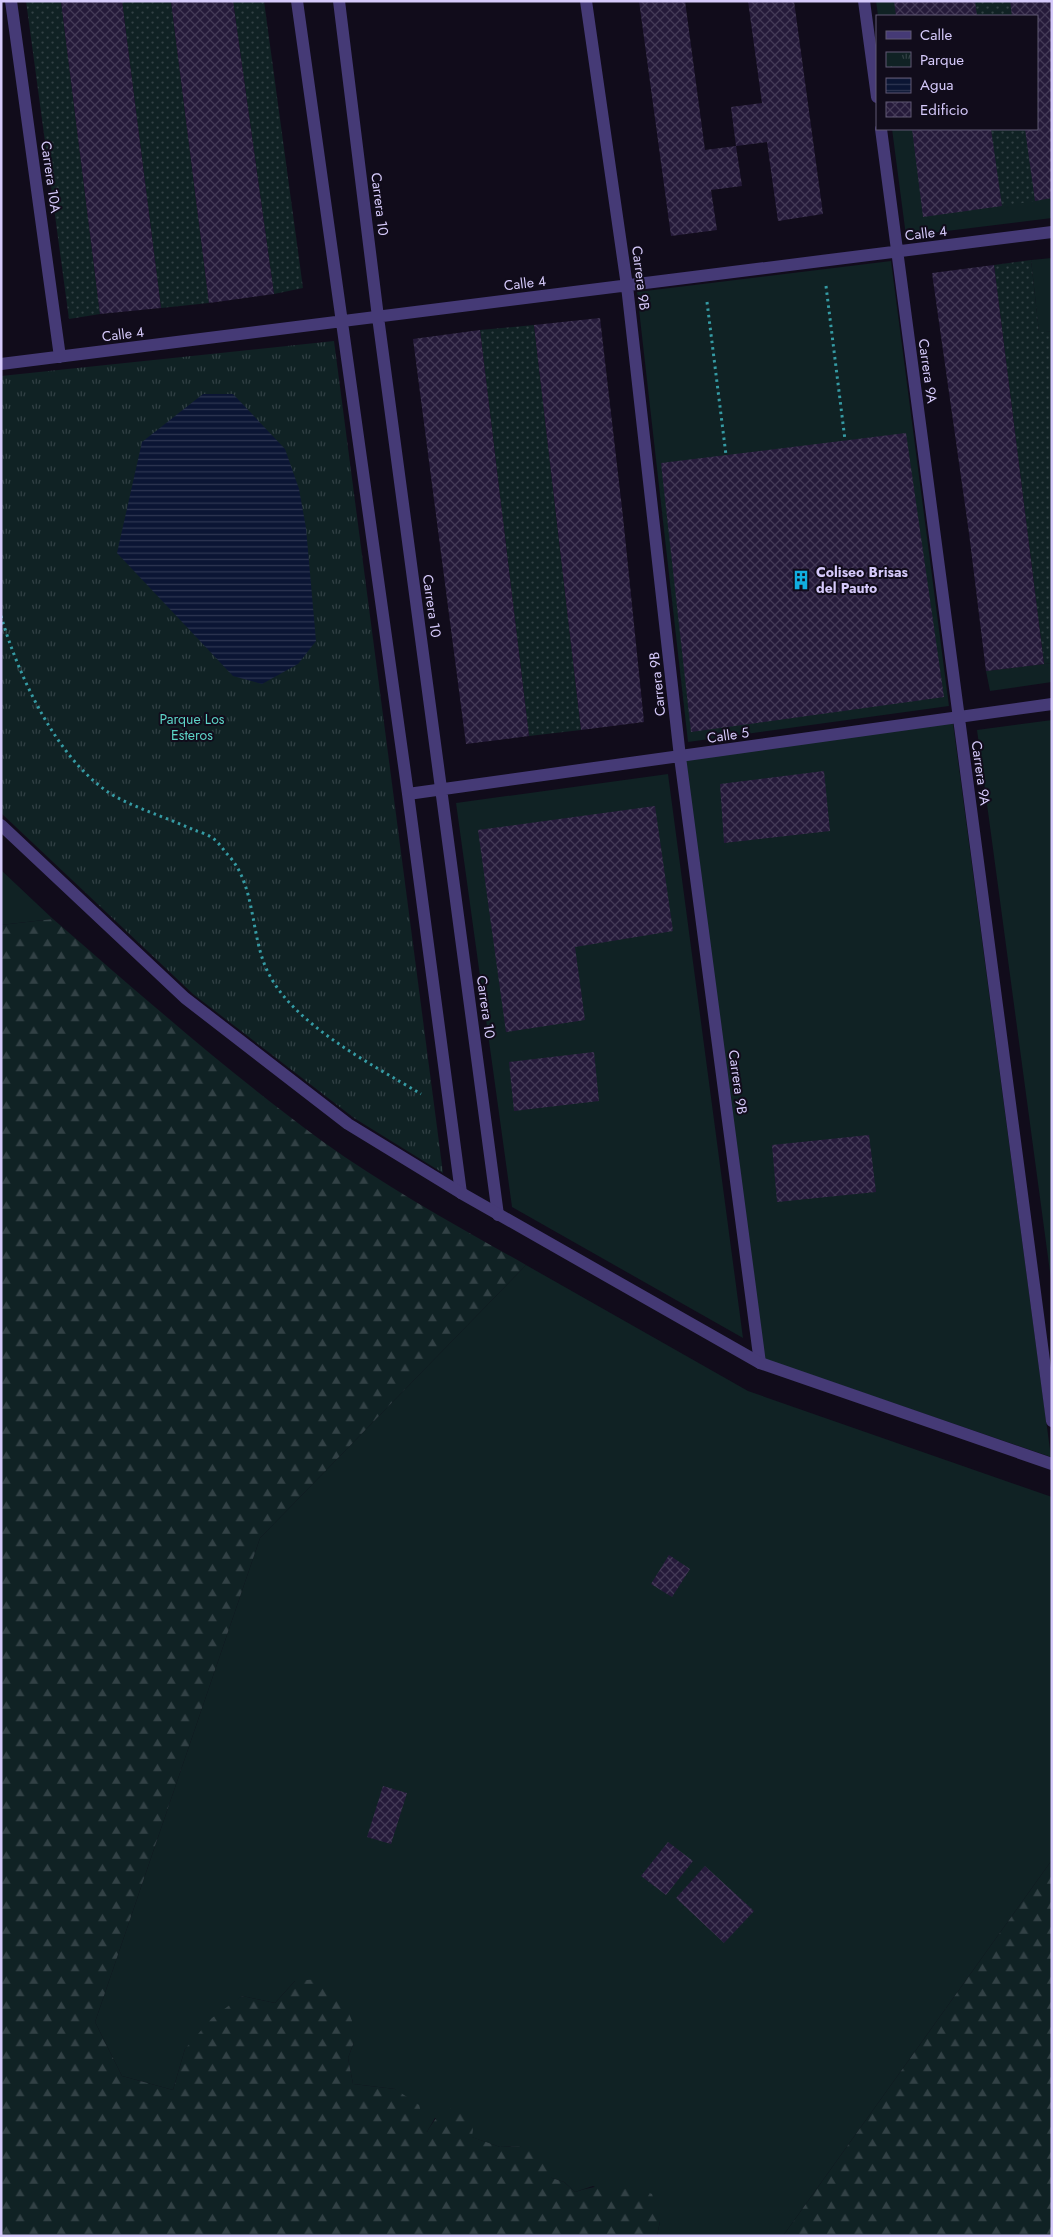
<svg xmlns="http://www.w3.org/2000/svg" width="1053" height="2237" font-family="Jost,sans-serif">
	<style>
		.grass { fill: #102224 }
		.forest { fill: url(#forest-firs) }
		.park { fill: url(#park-tufts) }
		.garden { fill: url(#garden-dots) }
		.water { fill: url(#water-rules) }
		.building { fill: url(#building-cross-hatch) }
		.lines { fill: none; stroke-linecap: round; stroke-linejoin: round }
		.path { stroke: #359ba4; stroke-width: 3; stroke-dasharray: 2.5 4; stroke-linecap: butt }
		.minor { stroke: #453a76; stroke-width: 12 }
		.tertiary { stroke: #453a76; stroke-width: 12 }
		.labels { text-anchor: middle; stroke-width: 4; stroke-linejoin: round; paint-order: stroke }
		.street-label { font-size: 14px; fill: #d6cafb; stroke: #110c1b }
		.poi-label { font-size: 14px; font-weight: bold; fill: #d6cafb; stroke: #110c1b; text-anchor: start }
		.park-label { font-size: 14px; fill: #5dd4c7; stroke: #110c1b }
	</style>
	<defs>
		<pattern id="forest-firs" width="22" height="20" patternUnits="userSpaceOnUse" patternTransform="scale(1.25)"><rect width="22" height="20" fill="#102224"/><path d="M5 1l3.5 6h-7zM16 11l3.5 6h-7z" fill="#324145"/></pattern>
		<pattern id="park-tufts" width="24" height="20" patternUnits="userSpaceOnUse" patternTransform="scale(1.25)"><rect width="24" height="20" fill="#102224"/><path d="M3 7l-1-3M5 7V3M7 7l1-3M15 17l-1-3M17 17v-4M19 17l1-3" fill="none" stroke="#324145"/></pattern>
		<pattern id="garden-dots" width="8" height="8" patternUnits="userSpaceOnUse" patternTransform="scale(1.25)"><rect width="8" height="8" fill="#102224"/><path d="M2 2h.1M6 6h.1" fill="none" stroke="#324145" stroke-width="1.8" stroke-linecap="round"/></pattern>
		<pattern id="water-rules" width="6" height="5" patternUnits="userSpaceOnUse" patternTransform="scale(1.25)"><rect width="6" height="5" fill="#0b1534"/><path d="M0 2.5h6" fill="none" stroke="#2e3652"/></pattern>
		<pattern id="building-cross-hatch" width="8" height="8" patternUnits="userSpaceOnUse" patternTransform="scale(1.25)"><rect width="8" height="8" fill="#251a3a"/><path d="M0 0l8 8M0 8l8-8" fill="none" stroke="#443a57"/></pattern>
	</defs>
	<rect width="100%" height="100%" fill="#110c1b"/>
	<path class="grass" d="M 876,1 L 1052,1 L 1052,218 L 906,236 L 892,129 L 1037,129 L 1037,16 L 878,16 Z
		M 1052,258 L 1052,331 L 1039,333 L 1031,260 Z
		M 891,261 L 949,706 L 688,742 L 637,292 Z
		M 1052,663 L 1052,682 L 990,691 L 986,671 Z
		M 1052,720 L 1052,1287 L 977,730 Z
		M 953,723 L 1051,1457 L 764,1359 L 685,760 Z
		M 668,774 L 743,1338 L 512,1207 L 456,803 Z
		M 1,870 L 53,919 L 1,925 Z
		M 526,1265 L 748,1391 L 1052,1497 L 1052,1860 L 783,2236 L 657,2236 L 660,2221 L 593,2186 L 575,2192 L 564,2182 L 552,2178 L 520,2146 L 500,2147 L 471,2137 L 435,2118 L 427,2132 L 395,2089 L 353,2084 L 348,2058 L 354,2042 L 295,1981 L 275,2003 L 242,1996 L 185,2049 L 173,2090 L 122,2076 L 95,2022 L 260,1538 Z"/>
	<path class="forest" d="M 53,919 C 141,995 228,1072 322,1141 C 386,1187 457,1226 526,1265 L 260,1538 L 95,2022 L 122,2076 L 173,2090 L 185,2049 L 212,2018 L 242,1996 L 275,2003 L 295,1981 L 319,1979 L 342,1996 L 352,2021 L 354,2042 L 348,2058 L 353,2084 L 395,2089 L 419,2105 L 427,2132 C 436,2117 444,2105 463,2109 L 473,2129 L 472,2137 L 500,2147 L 520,2146 L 540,2154 L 552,2178 L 564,2182 L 575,2192 C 602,2183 626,2184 652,2194 L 660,2221 L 657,2236 L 1,2236 L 1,925 Z
		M 1052,1860 L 1052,2236 L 783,2236 Z"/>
	<path class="park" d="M 334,341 L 443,1173 L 354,1118 L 193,994 L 1,813 L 1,376 Z"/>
	<path class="garden" d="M 26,1 L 61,1 L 100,314 L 69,319 Z
		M 122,1 L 171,1 L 209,303 L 161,308 Z
		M 233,1 L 264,1 L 303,288 L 274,294 Z
		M 975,1 L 1010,1 L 1012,16 L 977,16 Z
		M 991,129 L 1025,129 L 1035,201 L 1002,206 Z
		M 1031,260 L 1039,332 L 1052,331 L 1052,663 L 1044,664 L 994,265 Z
		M 534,325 L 581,730 L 529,736 L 480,330 Z"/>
	<path class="water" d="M 203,394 L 233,394 L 285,449 L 299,489 L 306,528 L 316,641 L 298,664 L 262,684 L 233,676 L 117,553 L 142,442 Z"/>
	<path class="building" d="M 61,1 L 122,1 L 161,308 L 100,314 Z
		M 171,1 L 233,1 L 274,294 L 209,303 Z
		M 639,1 L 685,1 L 705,150 L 736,146 L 742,186 L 711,190 L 717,230 L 671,236 Z
		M 748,1 L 794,1 L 823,214 L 778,221 L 767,142 L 736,146 L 731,107 L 762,103 Z
		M 894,1 L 975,1 L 977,16 L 896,16 Z
		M 1010,1 L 1052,1 L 1052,198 L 1035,201 L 1025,129 L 1037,129 L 1037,16 L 1012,16 Z
		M 912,129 L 991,129 L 1002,206 L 923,217 Z
		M 994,265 L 1044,664 L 986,671 L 969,533 L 932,273 Z
		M 600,318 L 623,517 L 644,722 L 581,730 L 534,325 Z
		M 480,330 L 529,736 L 466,744 L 413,339 Z
		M 906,433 L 944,697 L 691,732 L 661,463 Z
		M 824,771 L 830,831 L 724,843 L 720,784 Z
		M 655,806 L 673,931 L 575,947 L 585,1020 L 506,1032 L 478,830 Z
		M 594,1052 L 599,1101 L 514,1111 L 509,1062 Z
		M 869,1135 L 876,1192 L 777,1202 L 772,1145 Z
		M 669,1555 L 690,1569 L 672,1597 L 651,1584 Z
		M 383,1786 L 407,1793 L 391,1844 L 367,1837 Z
		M 668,1842 L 693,1861 L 666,1895 L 641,1876 Z
		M 705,1866 L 754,1911 L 724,1943 L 676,1898 Z"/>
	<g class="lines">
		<path class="path" d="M 826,286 L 845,440
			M 707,302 L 726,455
			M 1,616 C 19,678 61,769 120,799 C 144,811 170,819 194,830 C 200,832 209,835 214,839 C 220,844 224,851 229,856 C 254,884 251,929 264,963 C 285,1021 370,1063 421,1094"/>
		<path class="minor" d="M 11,1 L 60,357
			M 297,1 L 408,794 L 461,1193
			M 339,1 L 378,317 L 498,1215
			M 586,1 L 627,286 L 680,757 L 760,1363
			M 864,1 L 877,97
			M 881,129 L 1052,1421
			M 1,364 L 1052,232
			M 408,794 L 1052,704"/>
		<path class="tertiary" d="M 1,825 L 185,998 L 348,1124 L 461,1193 L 760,1363 L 1052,1464"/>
	</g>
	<defs>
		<symbol id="building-bare" viewBox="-9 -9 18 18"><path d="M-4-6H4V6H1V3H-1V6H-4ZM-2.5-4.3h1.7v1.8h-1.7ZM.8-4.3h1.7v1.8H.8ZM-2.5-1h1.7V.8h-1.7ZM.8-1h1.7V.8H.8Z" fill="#11aee0" stroke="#110c1b" stroke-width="2.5" paint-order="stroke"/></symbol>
	</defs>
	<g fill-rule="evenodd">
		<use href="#building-bare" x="787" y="566" width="28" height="28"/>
	</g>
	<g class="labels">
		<g class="street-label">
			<text transform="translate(51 177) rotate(82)" y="5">Carrera 10A</text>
			<text transform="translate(380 204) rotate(83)" y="5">Carrera 10</text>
			<text transform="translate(926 233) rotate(-7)" y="5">Calle 4</text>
			<text transform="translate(641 278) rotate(83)" y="5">Carrera 9B</text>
			<text transform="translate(525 283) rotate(-7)" y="5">Calle 4</text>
			<text transform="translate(123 334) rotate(-7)" y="5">Calle 4</text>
			<text transform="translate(928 371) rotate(82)" y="5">Carrera 9A</text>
			<text transform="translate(432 606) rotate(82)" y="5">Carrera 10</text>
			<text transform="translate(657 684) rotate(-96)" y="5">Carrera 9B</text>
			<text transform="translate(728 735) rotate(-8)" y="5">Calle 5</text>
			<text transform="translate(981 773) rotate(82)" y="5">Carrera 9A</text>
			<text transform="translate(486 1007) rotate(82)" y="5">Carrera 10</text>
			<text transform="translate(738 1082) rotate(82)" y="5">Carrera 9B</text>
		</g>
		<g class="poi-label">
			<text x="816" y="577">Coliseo Brisas<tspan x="816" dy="16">del Pauto</tspan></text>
		</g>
		<g class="park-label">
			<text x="192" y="724">Parque Los<tspan x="192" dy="16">Esteros</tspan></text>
		</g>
	</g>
	<rect width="1053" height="2237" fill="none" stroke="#d6cafb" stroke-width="5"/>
	<rect x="876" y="15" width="162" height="115" fill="#110c1b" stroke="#605875"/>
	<rect x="886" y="31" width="25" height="8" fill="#453a76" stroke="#605875"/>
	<text x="920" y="40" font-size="15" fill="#d6cafb">Calle</text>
	<rect x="886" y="52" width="25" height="15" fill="url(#park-tufts)" stroke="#605875"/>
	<text x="920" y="65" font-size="15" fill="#d6cafb">Parque</text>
	<rect x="886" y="78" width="25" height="15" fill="url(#water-rules)" stroke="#605875"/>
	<text x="920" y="90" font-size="15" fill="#d6cafb">Agua</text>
	<rect x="886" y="102" width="25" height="15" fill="url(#building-cross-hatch)" stroke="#605875"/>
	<text x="920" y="115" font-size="15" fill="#d6cafb">Edificio</text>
</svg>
